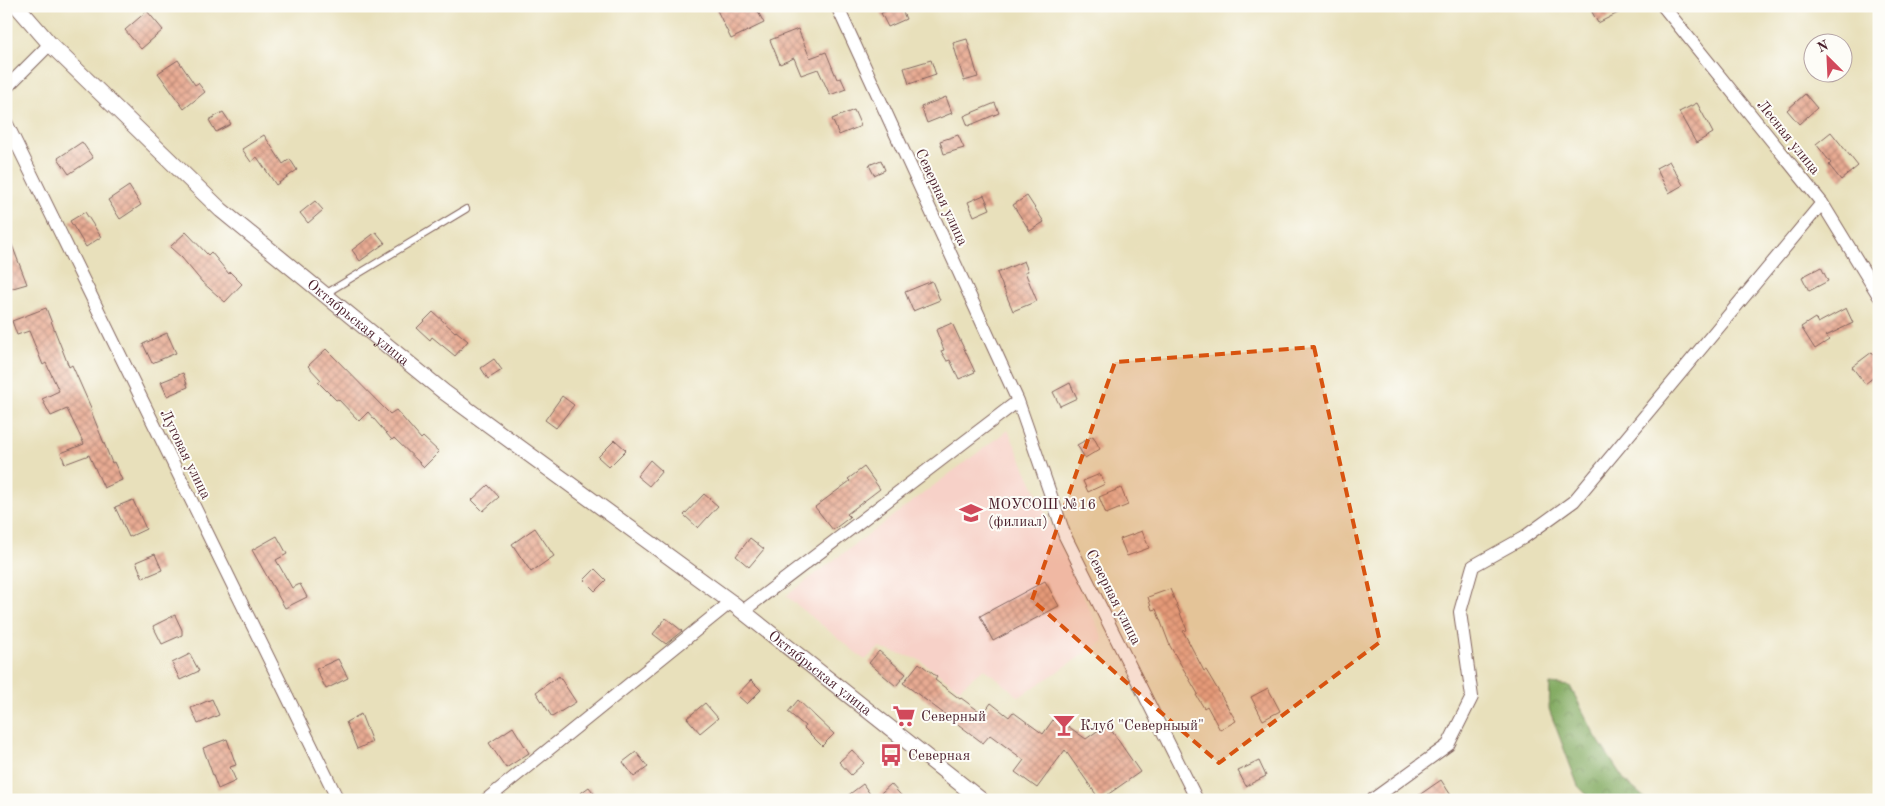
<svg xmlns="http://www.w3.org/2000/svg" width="1885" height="806" font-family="'Old Standard TT',serif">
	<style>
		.built { fill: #f7d1c8 }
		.forest { fill: url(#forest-crowns); stroke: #676647 }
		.building { fill: url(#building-cross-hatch) }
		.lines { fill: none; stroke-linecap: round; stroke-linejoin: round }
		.service-casing { stroke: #81635d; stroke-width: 8 }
		.minor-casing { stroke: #81635d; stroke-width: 14 }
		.tertiary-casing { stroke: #81635d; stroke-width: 17 }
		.service { stroke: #fff; stroke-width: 6 }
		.minor { stroke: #fff; stroke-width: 12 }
		.tertiary { stroke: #fff; stroke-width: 15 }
		.marked { fill: #d8530f; fill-opacity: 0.2; stroke: #d8530f; stroke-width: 4; stroke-dasharray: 10 6; stroke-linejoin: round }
		.labels { text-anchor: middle; stroke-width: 4; stroke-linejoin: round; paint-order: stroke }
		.street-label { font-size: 15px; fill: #4a1f2b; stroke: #fdfcf7 }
		.poi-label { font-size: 15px; fill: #4a1f2b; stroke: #fdfcf7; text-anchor: start }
	</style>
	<defs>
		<pattern id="forest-crowns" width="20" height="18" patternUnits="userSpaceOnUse" patternTransform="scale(1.25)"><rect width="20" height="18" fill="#84ac63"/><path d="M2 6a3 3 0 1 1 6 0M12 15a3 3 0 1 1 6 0" fill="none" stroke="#6e8b52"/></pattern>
		<pattern id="building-cross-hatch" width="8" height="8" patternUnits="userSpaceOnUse" patternTransform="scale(1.25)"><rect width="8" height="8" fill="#e8ab93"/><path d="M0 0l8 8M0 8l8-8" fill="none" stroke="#be8b78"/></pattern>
	</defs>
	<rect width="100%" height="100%" fill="#fdfcf7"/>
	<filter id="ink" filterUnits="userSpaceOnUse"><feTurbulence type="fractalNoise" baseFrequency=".02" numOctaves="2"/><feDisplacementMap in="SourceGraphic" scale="10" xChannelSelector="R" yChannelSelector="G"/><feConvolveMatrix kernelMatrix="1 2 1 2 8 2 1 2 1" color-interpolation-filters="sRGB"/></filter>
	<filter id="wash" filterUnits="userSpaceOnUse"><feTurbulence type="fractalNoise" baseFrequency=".0096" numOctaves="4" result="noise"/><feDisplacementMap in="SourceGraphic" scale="20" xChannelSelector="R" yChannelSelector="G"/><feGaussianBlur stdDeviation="1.12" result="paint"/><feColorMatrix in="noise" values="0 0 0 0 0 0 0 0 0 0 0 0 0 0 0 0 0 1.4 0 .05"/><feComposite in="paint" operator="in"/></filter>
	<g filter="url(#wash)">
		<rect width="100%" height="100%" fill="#e8e0bb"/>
		<path class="built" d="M 1008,430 L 1104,641 L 1019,697 L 984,668 L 959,689 L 918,659 L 879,648 L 865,660 L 786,596 Z"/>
		<path class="forest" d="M 1550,684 L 1570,686 L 1596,737 L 1625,781 L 1647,800 L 1592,800 L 1578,786 L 1549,709 Z"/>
		<g id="blocks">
			<path class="building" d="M 715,6 L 755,6 L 764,23 L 731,39 Z
				M 898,6 L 900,6 L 906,19 L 888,27 L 881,13 Z
				M 1603,6 L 1632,6 L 1598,23 L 1592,12 Z
				M 147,11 L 163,30 L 141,49 L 125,30 Z
				M 798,29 L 810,58 L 826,52 L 837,79 L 841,78 L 846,89 L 830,95 L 818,69 L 801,75 L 794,58 L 780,64 L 770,40 Z
				M 967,39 L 978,77 L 964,81 L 953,43 Z
				M 178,60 L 195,85 L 198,83 L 205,92 L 184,109 L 158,73 Z
				M 931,60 L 936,75 L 909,84 L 904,68 Z
				M 1805,94 L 1817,108 L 1799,124 L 1787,110 Z
				M 946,97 L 952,113 L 927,123 L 921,107 Z
				M 995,103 L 999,113 L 968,126 L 964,116 Z
				M 1697,103 L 1713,133 L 1696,143 L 1679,112 Z
				M 854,110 L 861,126 L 839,135 L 832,119 Z
				M 223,112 L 231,124 L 216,132 L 209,120 Z
				M 1831,132 L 1858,166 L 1841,180 L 1829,165 L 1831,163 L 1816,144 Z
				M 264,135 L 283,164 L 290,159 L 297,170 L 276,185 L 257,157 L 251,162 L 242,149 Z
				M 958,135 L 964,148 L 944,154 L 940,141 Z
				M 82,142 L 93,158 L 69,174 L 58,158 Z
				M 881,160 L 885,170 L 874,175 L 869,165 Z
				M 1669,161 L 1683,185 L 1669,193 L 1656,168 Z
				M 129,186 L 141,205 L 120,219 L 108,200 Z
				M 984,195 L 990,209 L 974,216 L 968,202 Z
				M 1027,196 L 1044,222 L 1030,231 L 1013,205 Z
				M 315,201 L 323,210 L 308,223 L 300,213 Z
				M 85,212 L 101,237 L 86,247 L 70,221 Z
				M 7,232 L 27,284 L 6,290 L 6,232 Z
				M 186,232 L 208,255 L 211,252 L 229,274 L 230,272 L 242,284 L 225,302 L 202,282 L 182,258 L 170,247 Z
				M 376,232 L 385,243 L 360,261 L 352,250 Z
				M 1024,261 L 1028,271 L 1025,272 L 1037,301 L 1013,311 L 997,273 Z
				M 1821,267 L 1828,281 L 1809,291 L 1802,277 Z
				M 932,281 L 940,300 L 913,311 L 905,292 Z
				M 46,308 L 69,367 L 72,365 L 92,410 L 91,411 L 112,463 L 114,462 L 122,480 L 104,488 L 89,455 L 65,464 L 61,453 L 84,444 L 67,409 L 51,416 L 42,399 L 59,391 L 46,363 L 43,365 L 29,331 L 17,335 L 12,321 Z
				M 1846,308 L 1853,323 L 1826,336 L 1829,340 L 1815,349 L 1801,327 L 1815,318 L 1818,323 Z
				M 433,312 L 455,332 L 456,331 L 468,341 L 455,356 L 432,337 L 430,340 L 417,328 Z
				M 952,323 L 975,372 L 959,379 L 950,360 L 947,361 L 941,351 L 944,350 L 936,330 Z
				M 167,333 L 176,353 L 152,363 L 143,344 Z
				M 326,349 L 390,414 L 396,410 L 421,439 L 423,437 L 439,452 L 424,467 L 394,438 L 392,440 L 368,412 L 359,421 L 338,399 L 336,400 L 318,382 L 321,380 L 308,366 Z
				M 1872,352 L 1879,361 L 1879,373 L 1865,384 L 1852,367 Z
				M 494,359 L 502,370 L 488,379 L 481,368 Z
				M 183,373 L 188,387 L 167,396 L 161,382 Z
				M 1070,383 L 1077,398 L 1060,406 L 1053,392 Z
				M 562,396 L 574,405 L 556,428 L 545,420 Z
				M 1093,436 L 1100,449 L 1085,458 L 1077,445 Z
				M 615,440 L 626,450 L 609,467 L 598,457 Z
				M 650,460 L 662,471 L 649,486 L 637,476 Z
				M 864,467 L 880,489 L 847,514 L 850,517 L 833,530 L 815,507 L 850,481 L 848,479 Z
				M 1100,474 L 1105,484 L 1088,492 L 1083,481 Z
				M 488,485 L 499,497 L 483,511 L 472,500 Z
				M 1121,488 L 1128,505 L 1106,514 L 1099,497 Z
				M 704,494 L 718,506 L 698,528 L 684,515 Z
				M 133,500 L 146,529 L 129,537 L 115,507 Z
				M 535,528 L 554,556 L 531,572 L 512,544 Z
				M 1142,531 L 1149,548 L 1127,556 L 1120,539 Z
				M 277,536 L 287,554 L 276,560 L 292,588 L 300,584 L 307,597 L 285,608 L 252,550 Z
				M 750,538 L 764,549 L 749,567 L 736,556 Z
				M 155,554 L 162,570 L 143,578 L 136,562 Z
				M 595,569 L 606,580 L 595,591 L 584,580 Z
				M 1045,581 L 1059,606 L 993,641 L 980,616 Z
				M 1170,589 L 1187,630 L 1183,631 L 1204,671 L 1206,670 L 1212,680 L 1236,721 L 1220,730 L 1207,706 L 1204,708 L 1196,695 L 1198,694 L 1170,646 L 1156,609 L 1152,610 L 1148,597 Z
				M 175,615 L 182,630 L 182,635 L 162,644 L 153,626 Z
				M 666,618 L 682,631 L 666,644 L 653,634 Z
				M 879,651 L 906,674 L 896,686 L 869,663 Z
				M 190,654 L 199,671 L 180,680 L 172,663 Z
				M 338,659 L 348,678 L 326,689 L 316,669 Z
				M 919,663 L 937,677 L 935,680 L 960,699 L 961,698 L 983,714 L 991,703 L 1009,717 L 1013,712 L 1043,734 L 1055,717 L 1086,739 L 1107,724 L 1140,772 L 1100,800 L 1065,750 L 1037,788 L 1015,772 L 1024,760 L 990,735 L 983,743 L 903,683 Z
				M 559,676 L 576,702 L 552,717 L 536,692 Z
				M 751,680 L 761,690 L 747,704 L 737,695 Z
				M 1268,688 L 1280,711 L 1263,720 L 1251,697 Z
				M 212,699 L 219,715 L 198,724 L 191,708 Z
				M 798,700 L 834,734 L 822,746 L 804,728 L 805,726 L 788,712 Z
				M 705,703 L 718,718 L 700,733 L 687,718 Z
				M 361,714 L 372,742 L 357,749 L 346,722 Z
				M 513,727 L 529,753 L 506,768 L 489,743 Z
				M 227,739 L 236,765 L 230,767 L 236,781 L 218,789 L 203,748 Z
				M 852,750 L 864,763 L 851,775 L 839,762 Z
				M 636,752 L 648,767 L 634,777 L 623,762 Z
				M 1259,761 L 1266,776 L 1246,786 L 1238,771 Z
				M 1441,780 L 1454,800 L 1412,800 Z
				M 863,784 L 870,794 L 862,800 L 842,800 Z
				M 891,784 L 905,800 L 873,800 Z
				M 589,787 L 599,800 L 571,800 Z"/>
		</g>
	</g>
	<g filter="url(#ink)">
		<use href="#blocks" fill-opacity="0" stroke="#81635d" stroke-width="1"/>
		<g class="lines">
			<defs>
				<path id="service" d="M 325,294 L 466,209"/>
				<path id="minor" d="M 837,6 L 1018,401 L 1065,536 L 1197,800
					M 1663,6 L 1822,203 L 1879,296
					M 6,88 L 50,44
					M 6,122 L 338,800
					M 743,611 L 1018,401
					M 486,800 L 731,602
					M 1372,800 L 1448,745 L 1472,697 L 1460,612 L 1473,566 L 1523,538 L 1574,501 L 1822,203"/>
				<g id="tertiary">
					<path id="s1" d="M 17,6 L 50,44 L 221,210 L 444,392 L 731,602 L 981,800"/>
				</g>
			</defs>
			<use href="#service" class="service-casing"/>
			<use href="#minor" class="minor-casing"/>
			<use href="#tertiary" class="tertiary-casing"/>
			<use href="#service" class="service"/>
			<use href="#minor" class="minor"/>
			<use href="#tertiary" class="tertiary"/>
		</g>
	</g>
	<path class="marked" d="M 1314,347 L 1380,642 L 1219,763 L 1032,600 L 1115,362 Z"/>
	<defs>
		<symbol id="school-bare" viewBox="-9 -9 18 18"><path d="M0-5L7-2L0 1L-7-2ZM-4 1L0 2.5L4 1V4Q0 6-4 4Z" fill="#d1495b" stroke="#fdfcf7" stroke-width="2.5" paint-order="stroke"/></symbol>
		<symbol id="supermarket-bare" viewBox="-9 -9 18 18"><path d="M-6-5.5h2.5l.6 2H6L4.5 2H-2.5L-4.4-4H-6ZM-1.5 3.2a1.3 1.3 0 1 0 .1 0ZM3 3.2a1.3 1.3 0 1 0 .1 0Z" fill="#d1495b" stroke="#fdfcf7" stroke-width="2.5" paint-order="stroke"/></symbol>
		<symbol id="bar-bare" viewBox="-9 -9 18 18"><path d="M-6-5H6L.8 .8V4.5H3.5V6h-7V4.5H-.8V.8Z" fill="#d1495b" stroke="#fdfcf7" stroke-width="2.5" paint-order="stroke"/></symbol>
		<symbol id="bus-bare" viewBox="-9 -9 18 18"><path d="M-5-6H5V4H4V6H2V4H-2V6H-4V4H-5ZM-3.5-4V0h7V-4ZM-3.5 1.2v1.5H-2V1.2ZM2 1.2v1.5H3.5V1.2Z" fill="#d1495b" stroke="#fdfcf7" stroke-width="2.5" paint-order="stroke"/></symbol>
	</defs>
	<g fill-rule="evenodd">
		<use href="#school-bare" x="955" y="497" width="32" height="32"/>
		<use href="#supermarket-bare" x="888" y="700" width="32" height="32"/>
		<use href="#bar-bare" x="1048" y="709" width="32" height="32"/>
		<use href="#bus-bare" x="875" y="739" width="32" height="32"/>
	</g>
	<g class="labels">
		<g class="street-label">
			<text transform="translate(1789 137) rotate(51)" y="5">Лесная улица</text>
			<text transform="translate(942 197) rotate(65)" y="5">Северная улица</text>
			<text dy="5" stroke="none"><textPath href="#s1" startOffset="466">Октябрьская улица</textPath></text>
			<text transform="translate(186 454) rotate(64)" y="5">Луговая улица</text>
			<text transform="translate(1114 597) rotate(63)" y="5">Северная улица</text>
			<text dy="5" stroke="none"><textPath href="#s1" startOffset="1046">Октябрьская улица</textPath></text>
		</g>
		<g class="poi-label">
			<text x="988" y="509">МОУСОШ №16<tspan x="988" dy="17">(филиал)</tspan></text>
			<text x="921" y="721">Северный</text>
			<text x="1080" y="730">Клуб "Северныый"</text>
			<text x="908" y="760">Северная</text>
		</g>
	</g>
	<rect width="1885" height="806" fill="none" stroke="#fdfcf7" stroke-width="25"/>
	<g transform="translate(1828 58) rotate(336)"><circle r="24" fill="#fdfcf7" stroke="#b5a4a5"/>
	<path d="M0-4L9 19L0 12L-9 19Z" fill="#d1495b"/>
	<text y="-8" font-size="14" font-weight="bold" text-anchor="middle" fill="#4a1f2b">N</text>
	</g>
</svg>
